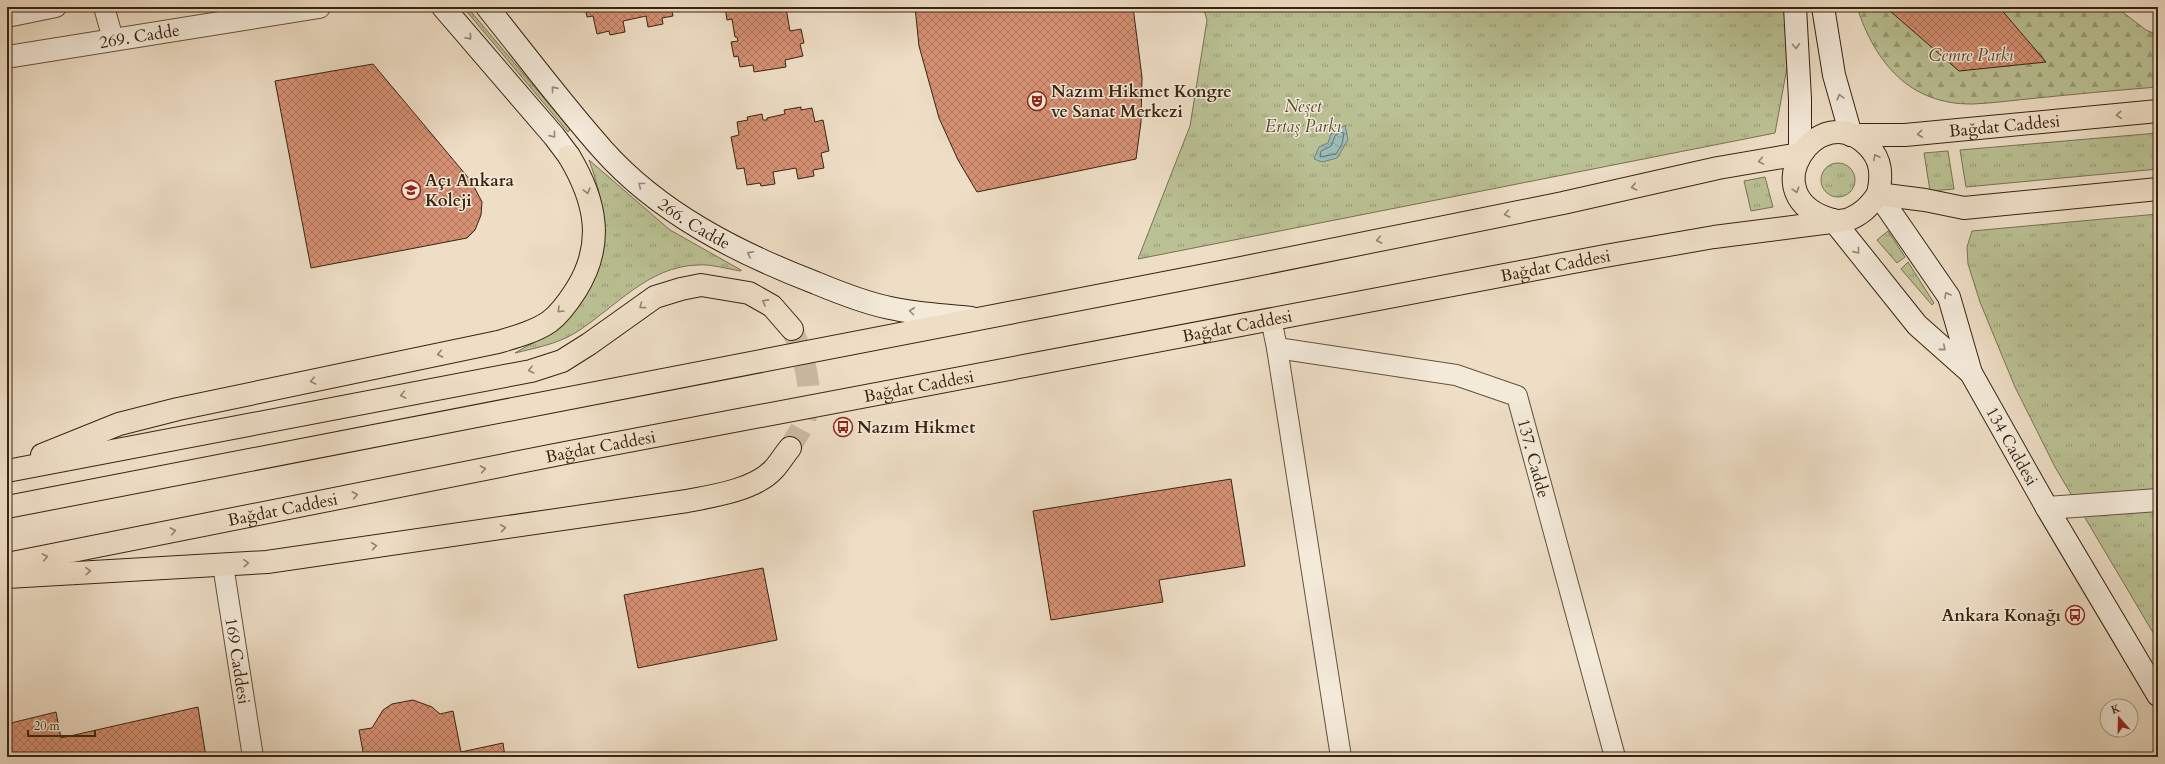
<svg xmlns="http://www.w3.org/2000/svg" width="2165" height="764" font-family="Cardo,serif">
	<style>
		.grass { fill: url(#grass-tufts); stroke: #7a7252 }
		.forest { fill: url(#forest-firs); stroke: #7a7252 }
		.water { fill: url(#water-waves); stroke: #737f75 }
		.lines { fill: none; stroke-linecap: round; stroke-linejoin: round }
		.shore { stroke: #6a7064; stroke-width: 1 }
		.building { fill: url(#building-cross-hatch); stroke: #39240f }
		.primary-tunnel { stroke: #cab9a1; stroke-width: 22; stroke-dasharray: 22 11; stroke-linecap: butt }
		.minor-casing { stroke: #66523d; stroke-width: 22 }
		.tertiary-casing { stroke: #66523d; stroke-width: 24 }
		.secondary-casing { stroke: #39240f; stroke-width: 24 }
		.primary-casing { stroke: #39240f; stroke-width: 24 }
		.minor { stroke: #f4eada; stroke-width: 20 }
		.tertiary { stroke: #f4eada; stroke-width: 22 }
		.secondary { stroke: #f4eada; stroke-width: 22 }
		.primary { stroke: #eedec6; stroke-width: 22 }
		.oneway { stroke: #968774 }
		.oneway2 { stroke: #94816a }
		.labels { text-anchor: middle; stroke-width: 3; stroke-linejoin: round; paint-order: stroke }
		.street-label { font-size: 17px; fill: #39240f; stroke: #f4eada }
		.park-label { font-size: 17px; font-style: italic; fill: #594b30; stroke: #f4eada }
		.poi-label { font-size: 17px; font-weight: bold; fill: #39240f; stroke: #f4eada; text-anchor: start }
	</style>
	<defs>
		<pattern id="grass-tufts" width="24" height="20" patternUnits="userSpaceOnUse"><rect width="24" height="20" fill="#bac194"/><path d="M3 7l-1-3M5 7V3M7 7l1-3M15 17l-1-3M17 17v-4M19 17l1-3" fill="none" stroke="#989d77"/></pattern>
		<pattern id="forest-firs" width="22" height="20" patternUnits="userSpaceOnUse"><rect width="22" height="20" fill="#bac194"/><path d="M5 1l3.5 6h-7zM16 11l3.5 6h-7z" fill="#989d77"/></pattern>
		<pattern id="water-waves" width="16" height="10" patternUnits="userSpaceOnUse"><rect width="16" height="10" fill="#9abcb9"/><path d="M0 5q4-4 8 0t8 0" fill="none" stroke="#85a19e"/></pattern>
		<pattern id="building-cross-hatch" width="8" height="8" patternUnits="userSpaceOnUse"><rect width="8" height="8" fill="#d69174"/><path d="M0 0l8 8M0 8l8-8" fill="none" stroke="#af765e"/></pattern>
	</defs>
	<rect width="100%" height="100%" fill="#eedec6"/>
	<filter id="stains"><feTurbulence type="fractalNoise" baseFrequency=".005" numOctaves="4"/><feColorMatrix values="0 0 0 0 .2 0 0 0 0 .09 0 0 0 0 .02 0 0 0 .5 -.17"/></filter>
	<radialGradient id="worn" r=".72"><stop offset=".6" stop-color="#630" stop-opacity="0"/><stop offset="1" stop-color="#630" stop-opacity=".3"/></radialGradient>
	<path class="grass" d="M 463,7 L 467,7 L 570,129 L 568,132 Z
		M 1203,7 L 1790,7 L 1793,35 L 1775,133 L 1138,259 L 1190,126 L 1207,20 Z
		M 2158,133 L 2158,169 L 1966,187 L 1960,150 Z
		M 1948,151 L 1954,189 L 1930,191 L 1924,153 Z
		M 589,160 L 670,230 L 741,270 L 741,271 C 727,269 712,264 698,265 C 648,266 615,308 575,333 C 557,344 535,348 515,353 C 526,346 539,341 550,333 C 556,329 562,321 567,316 C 614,269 610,218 589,160 Z
		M1821 180a17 17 0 1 1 34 0a17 17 0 1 1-34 0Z
		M 1765,177 L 1773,207 L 1751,211 L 1744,181 Z
		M 2158,214 L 2158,641 L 2055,467 L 2015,387 L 1980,302 L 1968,264 L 1967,247 L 1972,231 Z
		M 1888,231 L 1905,257 L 1897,263 L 1877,240 Z
		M 1908,262 L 1934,303 L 1932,305 L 1901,269 Z"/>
	<path class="forest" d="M 1857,7 L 2116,7 L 2146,30 L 2158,35 L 2158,87 C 2118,90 2077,94 2037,98 C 2016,100 1994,103 1973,104 C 1910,105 1875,63 1857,7 Z"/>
	<path class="water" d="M 1345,125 L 1348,140 L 1337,158 L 1322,162 L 1314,159 L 1319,147 L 1328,143 L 1331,134 Z"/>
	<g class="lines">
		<path class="shore" d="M 1341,132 L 1344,133 L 1342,144 L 1336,154 L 1320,157 L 1321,151 L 1331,146 L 1335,136 Z"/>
	</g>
	<path class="building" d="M 585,7 L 671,7 L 673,16 L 662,18 L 663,24 L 648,27 L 646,16 L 623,21 L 625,32 L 610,35 L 609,31 L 597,34 L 593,16 L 587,17 Z
		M 725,7 L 790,7 L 786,8 L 790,31 L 801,29 L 804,43 L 800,44 L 803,56 L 785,60 L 786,67 L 754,72 L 753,65 L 740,67 L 738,56 L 734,57 L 731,42 L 738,41 L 737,37 L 735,37 L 732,19 L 727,20 Z
		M 915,7 L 1133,7 L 1142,77 L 1141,122 L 1136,159 L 977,192 L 958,160 L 939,118 L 919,46 Z
		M 1889,7 L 1999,7 L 2046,62 L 1959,71 L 1890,11 Z
		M 373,64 L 471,181 L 482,202 L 481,215 L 475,230 L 467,238 L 311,268 L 275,81 Z
		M 801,107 L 801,110 L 812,108 L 815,122 L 823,120 L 829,151 L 821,153 L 824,168 L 813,170 L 814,176 L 798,179 L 796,168 L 773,172 L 775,184 L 761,186 L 760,183 L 747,185 L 744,168 L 737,169 L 731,137 L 739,135 L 737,122 L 748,120 L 747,117 L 762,114 L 763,120 L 767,120 L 767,118 L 785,114 L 784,110 Z
		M 1231,479 L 1245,566 L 1159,580 L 1163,602 L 1051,620 L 1033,511 Z
		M 763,568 L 777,640 L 638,668 L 624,595 Z
		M 413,700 L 432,707 L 440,714 L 453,711 L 461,752 L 503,743 L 505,757 L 364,757 L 359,730 L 372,728 L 383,710 L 392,704 Z
		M 198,707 L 206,757 L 7,757 L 7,724 L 56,712 L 61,738 Z"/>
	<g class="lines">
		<path class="primary-tunnel" d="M 790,448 C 794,439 802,430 805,420 C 814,386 805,361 792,329"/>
		<defs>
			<g id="minor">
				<path d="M 104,7 L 113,39"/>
				<path d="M 7,17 L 56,7"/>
				<path d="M 1271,319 L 1277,348 L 1341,757"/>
				<path id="s1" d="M 1277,348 L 1456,375 L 1517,396 L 1615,757"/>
				<path id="s2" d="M 223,565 L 253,757"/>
			</g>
			<g id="tertiary">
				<path id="s3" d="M 7,57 L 319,7"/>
				<path d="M 2047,508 L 2158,500"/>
			</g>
			<g id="secondary">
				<path d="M 443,7 L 554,136 L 569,156"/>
				<path id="s4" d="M 487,7 C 525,54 562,104 603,150 C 659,213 738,253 816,283 C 840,293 865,303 890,308 C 917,314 944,315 971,318"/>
				<path d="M 1795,7 L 1800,99 L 1800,154"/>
				<path d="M 1823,7 L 1834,75 L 1851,135"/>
				<path id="s5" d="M 1878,194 L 1949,297 L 1971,373 L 2047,508 L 2158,695"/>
				<path d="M 1833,220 L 1917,325 L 1971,373"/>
			</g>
			<g id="primary">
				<path id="s6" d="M 1851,135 L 1905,135 L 2158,111"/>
				<path d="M 1833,220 C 1748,197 1820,95 1868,146 C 1882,160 1882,176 1878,194"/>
				<path d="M 42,455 L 119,424 L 178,409 L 498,342 C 515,337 534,332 549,322 C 560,314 569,301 576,290 C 605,244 596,201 569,156"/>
				<path d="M 7,471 L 531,371 L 562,361 L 589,344 L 655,297 L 681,289 L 701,285 L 749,293 L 772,306 L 792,329"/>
				<path d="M 7,507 L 1236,269 L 1563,203 L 1718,168 L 1800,154"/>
				<path id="s7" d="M 7,564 L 565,453 L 1605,256 L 1714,237 L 1847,220 C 1862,214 1869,207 1878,194 L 1925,200 L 1964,208 L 2158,189"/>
				<path d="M 7,577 L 267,562 L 687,501 C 713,496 754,490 773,470 C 779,464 784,455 790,448"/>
			</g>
		</defs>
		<use href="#minor" class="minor-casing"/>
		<use href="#tertiary" class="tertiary-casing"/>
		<use href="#secondary" class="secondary-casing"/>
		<use href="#primary" class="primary-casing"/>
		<use href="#minor" class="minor"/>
		<use href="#tertiary" class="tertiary"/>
		<use href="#secondary" class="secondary"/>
		<use href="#primary" class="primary"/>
	</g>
	<defs><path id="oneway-chevron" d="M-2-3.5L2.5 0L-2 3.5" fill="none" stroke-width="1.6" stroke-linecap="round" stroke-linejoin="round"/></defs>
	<g class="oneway">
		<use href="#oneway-chevron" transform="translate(469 37) rotate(49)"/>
		<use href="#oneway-chevron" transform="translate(1796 46) rotate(86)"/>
		<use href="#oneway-chevron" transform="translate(554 89) rotate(-129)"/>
		<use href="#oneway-chevron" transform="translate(1840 97) rotate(-105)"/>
		<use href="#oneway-chevron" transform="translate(553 135) rotate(51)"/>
		<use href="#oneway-chevron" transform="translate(641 185) rotate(-142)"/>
		<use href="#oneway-chevron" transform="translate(1857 251) rotate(51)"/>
		<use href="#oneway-chevron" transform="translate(750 254) rotate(-154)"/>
		<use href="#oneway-chevron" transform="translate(1947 295) rotate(-119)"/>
		<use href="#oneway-chevron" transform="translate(912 311) rotate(-173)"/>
		<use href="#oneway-chevron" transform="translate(1943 348) rotate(41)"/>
	</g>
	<g class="oneway2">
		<use href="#oneway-chevron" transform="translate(2119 115) rotate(175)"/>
		<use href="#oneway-chevron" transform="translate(1920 134) rotate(174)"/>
		<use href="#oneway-chevron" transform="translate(1876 157) rotate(-117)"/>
		<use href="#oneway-chevron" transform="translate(1761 161) rotate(170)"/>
		<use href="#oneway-chevron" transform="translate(1634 187) rotate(167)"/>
		<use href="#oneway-chevron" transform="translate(1796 190) rotate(73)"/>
		<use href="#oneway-chevron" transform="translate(587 191) rotate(75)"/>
		<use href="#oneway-chevron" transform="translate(1507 214) rotate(169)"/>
		<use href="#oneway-chevron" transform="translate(1379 240) rotate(169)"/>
		<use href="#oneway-chevron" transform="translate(765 302) rotate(-151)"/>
		<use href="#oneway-chevron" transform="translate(642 306) rotate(144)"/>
		<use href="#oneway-chevron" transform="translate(560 310) rotate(135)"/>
		<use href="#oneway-chevron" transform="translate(440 354) rotate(168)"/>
		<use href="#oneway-chevron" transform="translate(531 370) rotate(166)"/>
		<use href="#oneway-chevron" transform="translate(313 381) rotate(168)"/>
		<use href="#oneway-chevron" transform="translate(403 395) rotate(169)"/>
		<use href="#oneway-chevron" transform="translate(483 469) rotate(-11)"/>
		<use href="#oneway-chevron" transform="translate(355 495) rotate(-11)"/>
		<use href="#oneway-chevron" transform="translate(503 528) rotate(-8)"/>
		<use href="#oneway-chevron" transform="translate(173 531) rotate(-11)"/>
		<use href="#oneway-chevron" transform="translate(374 546) rotate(-8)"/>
		<use href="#oneway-chevron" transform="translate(45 557) rotate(-11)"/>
		<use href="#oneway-chevron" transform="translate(246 563) rotate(-4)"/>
		<use href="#oneway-chevron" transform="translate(88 571) rotate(-4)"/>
	</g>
	<defs>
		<symbol id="theatre-ring" viewBox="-11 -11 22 22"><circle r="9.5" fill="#f4eada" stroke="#8f2418" stroke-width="1.5"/><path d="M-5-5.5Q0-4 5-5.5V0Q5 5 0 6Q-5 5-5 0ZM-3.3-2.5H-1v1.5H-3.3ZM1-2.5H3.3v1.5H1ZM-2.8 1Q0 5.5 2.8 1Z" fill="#8f2418"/></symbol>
		<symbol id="school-ring" viewBox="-11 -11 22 22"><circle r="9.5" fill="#f4eada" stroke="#8f2418" stroke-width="1.5"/><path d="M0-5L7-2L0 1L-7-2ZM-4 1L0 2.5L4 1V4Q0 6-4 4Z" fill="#8f2418"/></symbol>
		<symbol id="bus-ring" viewBox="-11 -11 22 22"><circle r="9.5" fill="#f4eada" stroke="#8f2418" stroke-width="1.5"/><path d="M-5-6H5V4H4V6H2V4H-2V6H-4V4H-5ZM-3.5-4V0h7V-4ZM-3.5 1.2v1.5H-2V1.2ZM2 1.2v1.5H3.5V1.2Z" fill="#8f2418"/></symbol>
	</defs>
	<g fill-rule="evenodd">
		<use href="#theatre-ring" x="1026" y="90" width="22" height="22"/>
		<use href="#school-ring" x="400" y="179" width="22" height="22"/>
		<use href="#bus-ring" x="832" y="416" width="22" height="22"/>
		<use href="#bus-ring" x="2064" y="604" width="22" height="22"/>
	</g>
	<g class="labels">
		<g class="street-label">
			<text dy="6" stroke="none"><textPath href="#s3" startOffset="134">269. Cadde</textPath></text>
			<text dy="6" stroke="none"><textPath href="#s6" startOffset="154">Bağdat Caddesi</textPath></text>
			<text dy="6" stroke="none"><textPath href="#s4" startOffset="302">266. Cadde</textPath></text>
			<text dy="6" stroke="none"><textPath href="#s7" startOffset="1577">Bağdat Caddesi</textPath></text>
			<text dy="6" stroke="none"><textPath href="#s7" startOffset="1253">Bağdat Caddesi</textPath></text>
			<text dy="6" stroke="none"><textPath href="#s7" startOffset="929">Bağdat Caddesi</textPath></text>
			<text dy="6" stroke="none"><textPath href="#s5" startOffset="288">134 Caddesi</textPath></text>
			<text dy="6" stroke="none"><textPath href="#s7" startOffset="605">Bağdat Caddesi</textPath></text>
			<text dy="6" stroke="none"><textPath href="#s1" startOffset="310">137. Cadde</textPath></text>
			<text dy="6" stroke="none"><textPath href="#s7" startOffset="281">Bağdat Caddesi</textPath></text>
			<text dy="6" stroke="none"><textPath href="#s2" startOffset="97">169 Caddesi</textPath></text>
		</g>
		<g class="park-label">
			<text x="1971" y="61">Cemre Parkı</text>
			<text x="1303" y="112">Neşet<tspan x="1303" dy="20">Ertaş Parkı</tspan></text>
		</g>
		<g class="poi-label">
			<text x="1051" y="97">Nazım Hikmet Kongre<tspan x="1051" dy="20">ve Sanat Merkezi</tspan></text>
			<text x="425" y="186">Açı Ankara<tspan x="425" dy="20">Koleji</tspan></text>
			<text x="857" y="433">Nazım Hikmet</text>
			<text x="2061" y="621" text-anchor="end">Ankara Konağı</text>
		</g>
	</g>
	<rect width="2165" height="764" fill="none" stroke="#eedec6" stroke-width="24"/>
	<rect x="8" y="8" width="2149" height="748" fill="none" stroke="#39240f" stroke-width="2"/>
	<rect x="12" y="12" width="2141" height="740" fill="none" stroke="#39240f"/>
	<g transform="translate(2119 718) rotate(340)"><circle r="19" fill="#f4eada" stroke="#a99b89"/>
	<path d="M0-3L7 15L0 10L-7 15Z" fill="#8f2418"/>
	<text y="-6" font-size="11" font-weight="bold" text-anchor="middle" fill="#39240f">K</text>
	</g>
	<path d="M28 730v6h67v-6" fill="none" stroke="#39240f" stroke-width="2"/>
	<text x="34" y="730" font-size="12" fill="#39240f" stroke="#f4eada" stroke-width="3" paint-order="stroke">20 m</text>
	<rect width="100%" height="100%" filter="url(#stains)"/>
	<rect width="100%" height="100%" fill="url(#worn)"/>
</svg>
